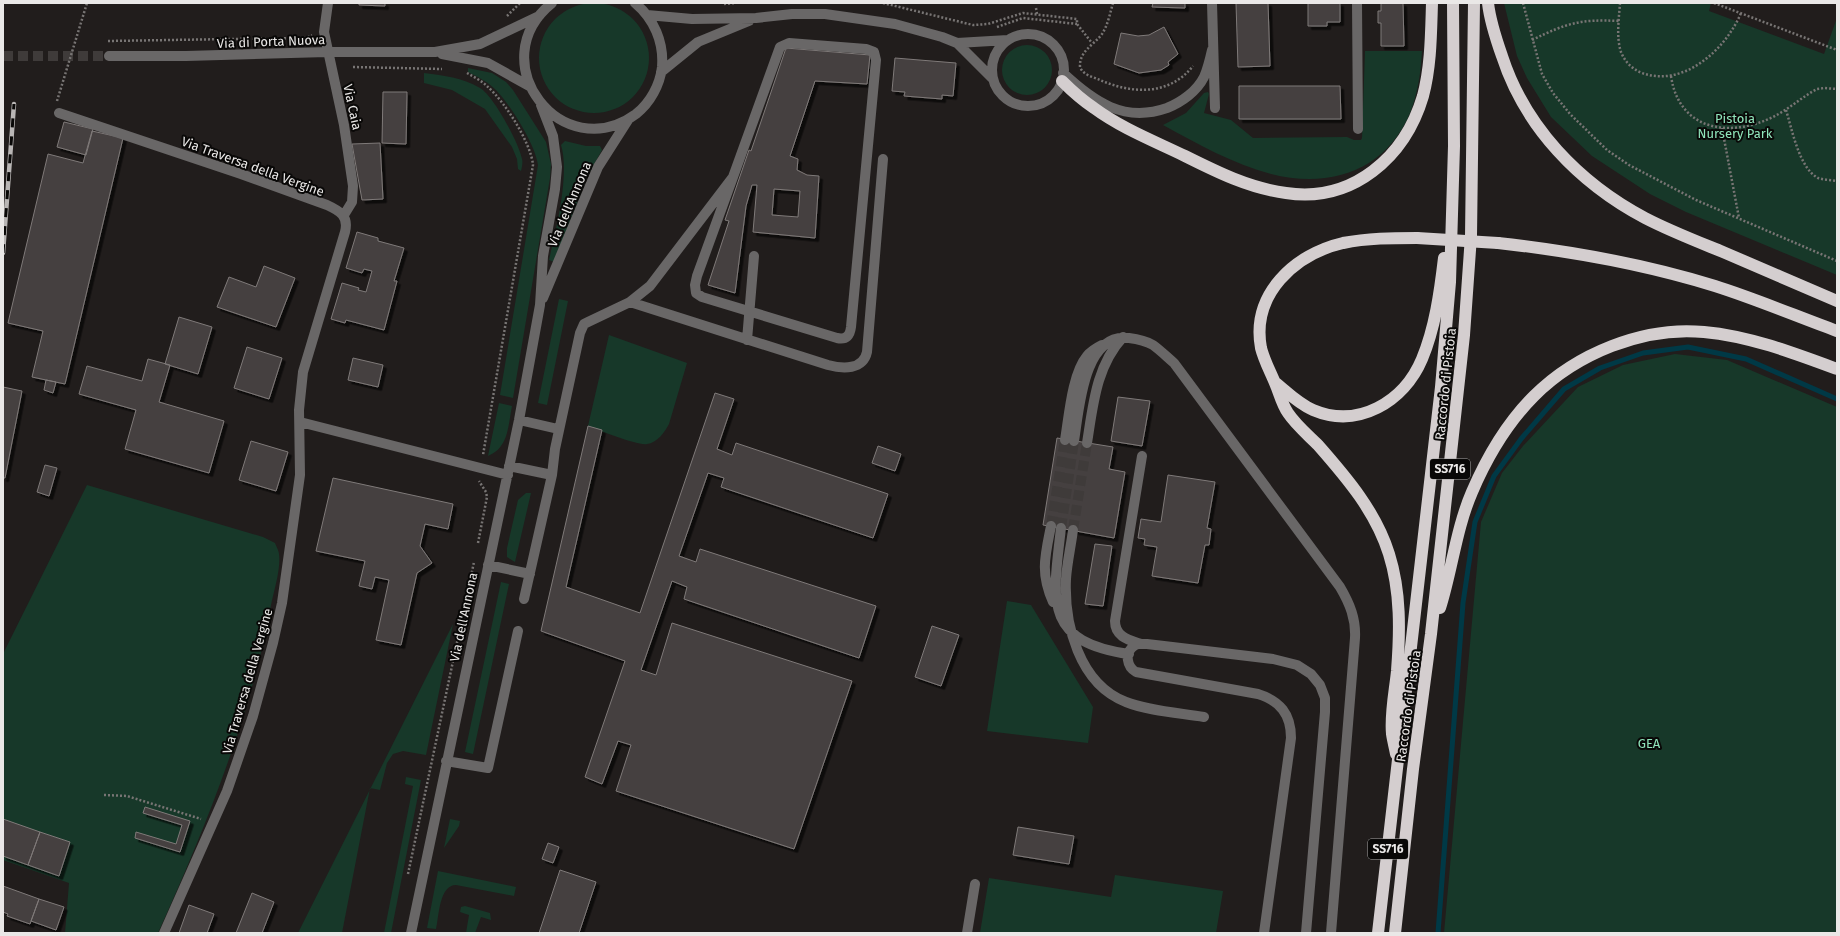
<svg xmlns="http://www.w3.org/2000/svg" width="1840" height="936" font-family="'Fira Sans',sans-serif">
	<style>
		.green { fill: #173829 }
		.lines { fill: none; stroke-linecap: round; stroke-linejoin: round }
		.stream { stroke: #003946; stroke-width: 5 }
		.building { fill: #443f3f; stroke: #7f7a79; fill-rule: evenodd; filter: url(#shadow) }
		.minor-tunnel { stroke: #3f3b3a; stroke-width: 10; stroke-dasharray: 10 5; stroke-linecap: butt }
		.path { stroke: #787574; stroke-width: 2.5; stroke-dasharray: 2 2; stroke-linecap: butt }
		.minor { stroke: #696767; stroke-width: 10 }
		.highway { stroke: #d4cecf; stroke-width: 12 }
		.rail-casing { stroke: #b9b6b5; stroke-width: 4.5 }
		.rail { stroke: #090807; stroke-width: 3; stroke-dasharray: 9; stroke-linecap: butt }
		.highway-bridge { stroke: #d4cecf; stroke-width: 12 }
		.labels { text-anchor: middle; stroke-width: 4; stroke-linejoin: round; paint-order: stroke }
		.shield { fill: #090807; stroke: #a6a5a4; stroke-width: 1 }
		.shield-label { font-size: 12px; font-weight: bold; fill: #eae8e7 }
		.street-label { font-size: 13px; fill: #eae8e7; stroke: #090807 }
		.park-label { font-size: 13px; fill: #90e5bb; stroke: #090807 }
	</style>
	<defs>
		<filter id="shadow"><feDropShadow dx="3.5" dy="3.5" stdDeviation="0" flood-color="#0009"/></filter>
	</defs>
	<rect width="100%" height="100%" fill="#211d1c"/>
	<path class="green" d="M 1504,3 L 1711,3 L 1709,11 L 1824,54 L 1837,18 L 1837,275 L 1686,212 L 1650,194 L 1592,156 L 1551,117 L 1527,78 L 1517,56 Z
		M539 58a55 55 0 1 1 110 0a55 55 0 1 1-110 0Z
		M1002 70a25 25 0 1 1 50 0a25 25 0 1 1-50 0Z
		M 1365,51 L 1422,51 C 1421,71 1418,93 1410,113 C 1386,171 1329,189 1271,174 C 1233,164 1198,144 1163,125 L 1186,113 L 1204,93 L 1208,92 L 1209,94 L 1204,113 L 1231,120 L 1253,138 L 1347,137 L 1354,140 L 1361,140 L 1362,138 Z
		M 468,68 L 492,73 L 506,82 L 513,90 L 546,142 L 551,164 L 550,178 L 513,398 L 500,395 L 538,165 C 535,144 511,106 496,90 C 488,82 478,77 468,72 Z
		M 424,73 C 445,76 461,77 480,88 C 493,95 519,143 522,159 C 523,162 522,167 521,171 L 518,169 L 517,159 L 512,147 L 485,109 L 452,90 L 424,83 Z
		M 565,141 L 586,146 L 600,146 L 602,150 L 587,177 L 554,262 L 549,260 C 556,230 570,174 561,145 Z
		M 559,299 L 568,301 L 547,405 L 538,403 Z
		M 609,335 L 687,363 L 669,424 C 665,432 657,443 647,444 C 638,446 599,430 588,426 Z
		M 1675,354 L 1727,360 L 1837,407 L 1837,933 L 1444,933 L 1481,522 L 1502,473 L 1523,446 L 1578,387 L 1623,365 Z
		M 499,403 L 512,406 C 508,425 509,448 488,456 Z
		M 87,485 L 263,537 L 275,543 C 276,546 279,551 279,554 C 281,569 274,590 271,605 C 251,716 204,831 158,933 L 65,933 L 69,883 L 3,860 L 3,654 Z
		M 526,493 L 531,493 L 515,562 L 507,557 L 507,548 L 518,500 Z
		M 501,582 L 509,584 L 473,754 L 465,752 Z
		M 1007,601 L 1031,605 L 1093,707 L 1088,743 L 987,731 Z
		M 453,624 L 426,755 L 403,751 L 393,754 L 387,763 L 380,790 L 370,788 L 342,933 L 298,933 Z
		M 406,777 L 421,780 L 391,933 L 384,933 L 413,786 L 405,784 Z
		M 450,819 L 460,821 L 459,826 L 444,848 Z
		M 438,871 L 516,887 L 514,896 L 456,885 C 439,885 439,917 436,929 L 427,928 Z
		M 1115,875 L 1223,891 L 1216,933 L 980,933 L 989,878 L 1111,897 Z
		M 465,906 L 490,913 L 491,920 L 481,917 L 475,933 L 466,933 L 469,915 L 460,912 L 461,907 Z"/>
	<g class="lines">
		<path class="stream" d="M 1438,933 L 1463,603 L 1475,522 L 1494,476 L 1521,439 L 1564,389 L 1600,368 L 1643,353 L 1688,347 L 1746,359 L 1837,399"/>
	</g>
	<path class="building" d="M 359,3 L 385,3 L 385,6 L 359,5 Z
		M 1153,3 L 1185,3 L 1185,8 L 1152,7 Z
		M 1236,3 L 1268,3 L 1270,66 L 1238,67 Z
		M 1308,3 L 1340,3 L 1340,22 L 1327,22 L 1327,26 L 1308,26 Z
		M 1381,3 L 1403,3 L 1404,46 L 1381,46 L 1381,23 L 1378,23 L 1378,11 L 1381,11 Z
		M 1164,27 L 1178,54 L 1168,62 L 1169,65 L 1161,70 L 1139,73 L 1114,64 L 1121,33 L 1138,36 L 1149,35 Z
		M 786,48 L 870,55 L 867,84 L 815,81 L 790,156 L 798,159 L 797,170 L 807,175 L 819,176 L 815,238 L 753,232 L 757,185 L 752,185 L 746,206 L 735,293 L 708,285 L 729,221 L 725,220 L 749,150 L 751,151 ZM 774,189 L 800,191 L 798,217 L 772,215 Z
		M 895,58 L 956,63 L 953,96 L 942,95 L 942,99 L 904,96 L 905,92 L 892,91 Z
		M 1239,86 L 1340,86 L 1341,119 L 1239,119 Z
		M 383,92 L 407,92 L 406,144 L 382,143 Z
		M 64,122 L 93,129 L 86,155 L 57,147 Z
		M 92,131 L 123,138 L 65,384 L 32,377 L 43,331 L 8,323 L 48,154 L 83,163 Z
		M 380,143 L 383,199 L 362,200 L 352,144 Z
		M 357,232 L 378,238 L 378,241 L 404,248 L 394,281 L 397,281 L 384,330 L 346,320 L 345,323 L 331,319 L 342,283 L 359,288 L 358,290 L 366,292 L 372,271 L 364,269 L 362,273 L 346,268 Z
		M 264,266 L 295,278 L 276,327 L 217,307 L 229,277 L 256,287 Z
		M 179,317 L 212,327 L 198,374 L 165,364 Z
		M 247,347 L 282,358 L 269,399 L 234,388 Z
		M 353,358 L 383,365 L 378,387 L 348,380 Z
		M 148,359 L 170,365 L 159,402 L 224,421 L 209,473 L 125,449 L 136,410 L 79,394 L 87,366 L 142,381 Z
		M 46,380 L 56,382 L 53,393 L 44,390 Z
		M 3,387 L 22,391 L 5,478 L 3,478 Z
		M 715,393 L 734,399 L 717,449 L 732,455 L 736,443 L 888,494 L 873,538 L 721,487 L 724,478 L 708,473 L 679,556 L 696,562 L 700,549 L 876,606 L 859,658 L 684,599 L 687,587 L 672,581 L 641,670 L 656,675 L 672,623 L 852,681 L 794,849 L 616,791 L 631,745 L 618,741 L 602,784 L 585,777 L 625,661 L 541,631 L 588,426 L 602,430 L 566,587 L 640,613 Z
		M 1118,397 L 1150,401 L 1142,446 L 1111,441 Z
		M 1057,438 L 1113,447 L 1109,469 L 1125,472 L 1114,538 L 1043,525 Z
		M 251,441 L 288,452 L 276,491 L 239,480 Z
		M 878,446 L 901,454 L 895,471 L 872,463 Z
		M 45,465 L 57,468 L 49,496 L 37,492 Z
		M 1168,475 L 1215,482 L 1207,528 L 1211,529 L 1209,545 L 1205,545 L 1198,583 L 1152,576 L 1157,547 L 1144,545 L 1145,539 L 1138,538 L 1141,519 L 1161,522 Z
		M 333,478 L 453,504 L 448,529 L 425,524 L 420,546 L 432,563 L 417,573 L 401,645 L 376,640 L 389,580 L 375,577 L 372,589 L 359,586 L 365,561 L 316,551 Z
		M 1095,544 L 1112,546 L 1103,606 L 1085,604 Z
		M 932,626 L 959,635 L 941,686 L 915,677 Z
		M 145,807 L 190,821 L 180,852 L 135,838 L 136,832 L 176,844 L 182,825 L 143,813 Z
		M 3,819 L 40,832 L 28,865 L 3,856 Z
		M 1018,827 L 1074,836 L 1069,864 L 1013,855 Z
		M 40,832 L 70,842 L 59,876 L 28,865 Z
		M 548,843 L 559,847 L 553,863 L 542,859 Z
		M 560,870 L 596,882 L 579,933 L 539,933 Z
		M 3,886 L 39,899 L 30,924 L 7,916 L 8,914 L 3,912 Z
		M 252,893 L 274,902 L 262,933 L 236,933 Z
		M 39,899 L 64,907 L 56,930 L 31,921 Z
		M 189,905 L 214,914 L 207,933 L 179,933 Z"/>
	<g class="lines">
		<path class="minor-tunnel" d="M 3,56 L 109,56
			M 1051,526 L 1065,440
			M 1061,528 L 1074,441
			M 1073,530 L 1087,443"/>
		<path class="path" d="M 883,3 L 973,25 L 988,24 L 1023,13 L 1077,19 L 1077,24 L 1092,43
			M 1113,3 C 1110,13 1108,25 1102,34 C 1094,45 1079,51 1080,67 C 1083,75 1093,77 1100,80 C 1132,94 1169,96 1193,66
			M 1523,3 L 1542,74 L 1553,93 L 1570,114 L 1607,150 L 1629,165 L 1696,200 L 1837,261
			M 1620,3 C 1619,18 1616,37 1621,52 C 1625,62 1632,69 1642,73 C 1684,88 1726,49 1741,13
			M 1714,3 L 1837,50
			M 724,4 L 736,3
			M 1036,8 L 1037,14
			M 507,16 L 520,3
			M 997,27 L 1023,18 L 1077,24
			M 1532,40 C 1567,23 1580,19 1619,21
			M 108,41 L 294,38 L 306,38 L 312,35
			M 353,67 L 442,69
			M 467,73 C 474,77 482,81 488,87 C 505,102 531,143 533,165 L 483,455
			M 1671,76 C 1679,131 1730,138 1773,117 C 1789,109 1802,97 1817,89 L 1824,88 L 1837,89
			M 57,101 L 87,3
			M 1786,110 C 1792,129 1799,168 1818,178 C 1824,180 1831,180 1837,181
			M 1722,128 L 1739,218
			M 478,543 L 487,497 L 486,492 L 479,481
			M 104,795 L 127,796 L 201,819
			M 408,874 L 474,562"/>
		<path class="minor" d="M 328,3 L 324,32 L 344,125 L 353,186 L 352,202 L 344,215
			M 552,3 C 480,61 562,168 636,114 C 650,103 660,85 662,67 C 664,42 654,19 635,3
			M 1212,3 L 1215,108
			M 1357,3 L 1358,129
			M 647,15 L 692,19 L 756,18 L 792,14 L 825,14 L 895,24 L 942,37 L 957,43 L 992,78
			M992 70a36 36 0 1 1 72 0a36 36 0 1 1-72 0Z
			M 957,43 L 1008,40
			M 442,54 L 488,63 L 529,86
			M 109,56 L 186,56 L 327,52 L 435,52 L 480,44 L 539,16
			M 661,72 L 698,42 L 749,21
			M 1063,73 C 1094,102 1124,123 1167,108 C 1182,102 1197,91 1204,77 C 1208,68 1210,59 1212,50
			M 59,113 L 241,174 L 327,205 C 340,211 349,216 345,232 L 303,372 L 299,410 L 300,475 L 282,603 L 273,643 L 253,716 L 227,791 L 164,933
			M 543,298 L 598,167 L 628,120
			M 630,302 L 828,365 C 843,369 863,370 867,352 L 883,159
			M 747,340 L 754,256
			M 519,420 L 558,429
			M 300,422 L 508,475
			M 1065,440 C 1069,416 1072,374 1087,356 C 1091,351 1096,348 1102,345
			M 1074,441 C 1079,411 1083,332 1129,338 C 1137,339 1146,341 1153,345 C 1160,350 1167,357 1174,363 L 1340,587 C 1350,604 1356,619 1355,638 L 1331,933
			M 1087,443 C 1093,406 1096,366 1123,337
			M 509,466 L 552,475
			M 1051,526 C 1045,556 1040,573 1053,602
			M 1061,528 C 1053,598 1042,642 1129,654
			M 1073,530 C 1071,546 1067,563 1066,579 C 1064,624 1079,684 1126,702 C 1148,711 1180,713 1204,717
			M 488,565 L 530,574
			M 524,599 L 552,475 L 555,449 L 580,333 L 584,324 L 588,322 L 630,302 L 650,286 L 733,177 L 780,47 L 789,43 L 866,49 L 874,52 L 876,60 L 851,327 C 850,335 847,340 837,338 L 702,297 L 696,293 L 695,285 L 697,276 L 733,177
			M 1141,644 C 1129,640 1115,637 1115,621 L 1142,456
			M 446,761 L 488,768 L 518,631
			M 411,933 L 519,420 L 540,305 L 543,256 L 555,189 L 557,167 L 553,136 L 541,105
			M 967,933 L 975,884
			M 1264,933 L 1291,738 C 1291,714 1280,701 1258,694 L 1136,672 C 1127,667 1124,653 1134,646 C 1137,643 1143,644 1147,644 L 1273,659 L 1297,665 L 1311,674 L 1320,685 L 1325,698 L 1325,712 L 1306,933"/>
		<path class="highway" d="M 1488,3 C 1490,21 1496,39 1502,56 C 1525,127 1579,183 1645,218 C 1670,231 1696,241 1723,252 C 1761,268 1799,285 1837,301
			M 1062,81 C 1072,91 1082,100 1094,108 C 1121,128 1154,141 1185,156 C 1217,172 1249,188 1286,193 C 1353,203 1405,157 1423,96 C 1431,66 1431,34 1432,3
			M 1498,243 C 1571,251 1644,264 1715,286 C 1756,299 1796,316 1837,331
			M 1276,383 C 1288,393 1299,404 1313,410 C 1358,429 1404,402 1422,359 C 1435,328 1440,292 1444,258
			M 1440,608 C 1452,570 1456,529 1472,492 C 1487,457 1506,424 1534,396 C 1576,354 1643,326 1704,332 C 1749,336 1794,353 1837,369
			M 1396,754 C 1395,748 1393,741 1392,734 C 1390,714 1395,691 1397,671 C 1400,632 1401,592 1389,554 C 1376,512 1347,478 1318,445 C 1308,435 1296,425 1288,413 C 1282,405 1279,392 1275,383 C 1270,371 1264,360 1261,348 C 1251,294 1295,254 1343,243 C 1368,238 1392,238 1417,238
			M 1378,933 L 1441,387 L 1450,282 L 1454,146 L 1453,3
			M 1395,933 L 1413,769 L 1431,634 L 1464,335 L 1471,236 L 1474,3"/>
		<defs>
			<path id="rail" d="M 3,253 L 14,104"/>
		</defs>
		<use href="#rail" class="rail-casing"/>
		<use href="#rail" class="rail"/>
		<path class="highway-bridge" d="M 1417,238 L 1498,243"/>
	</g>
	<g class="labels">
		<g class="shield">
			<rect x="1430" y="459" width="40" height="20" rx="3"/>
			<rect x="1368" y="839" width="40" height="20" rx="3"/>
		</g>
		<g class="shield-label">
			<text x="1450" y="473">SS716</text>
			<text x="1388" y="853">SS716</text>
		</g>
		<g class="street-label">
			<text transform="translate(271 41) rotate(-2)" y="5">Via di Porta Nuova</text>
			<text transform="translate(353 107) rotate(78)" y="5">Via Caia</text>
			<text transform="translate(253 166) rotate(20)" y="5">Via Traversa della Vergine</text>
			<text transform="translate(569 204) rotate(-67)" y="5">Via dell'Annona</text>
			<text transform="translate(1445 384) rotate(-84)" y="5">Raccordo di Pistoia</text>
			<text transform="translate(463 617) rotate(-78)" y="5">Via dell'Annona</text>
			<text transform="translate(247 681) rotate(-74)" y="5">Via Traversa della Vergine</text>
			<text transform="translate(1408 706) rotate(-82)" y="5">Raccordo di Pistoia</text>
		</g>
		<g class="park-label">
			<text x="1735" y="123">Pistoia<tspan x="1735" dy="15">Nursery Park</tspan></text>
			<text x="1649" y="748">GEA</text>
		</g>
	</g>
	<rect width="1840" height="936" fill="none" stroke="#eae8e7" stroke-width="8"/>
</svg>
